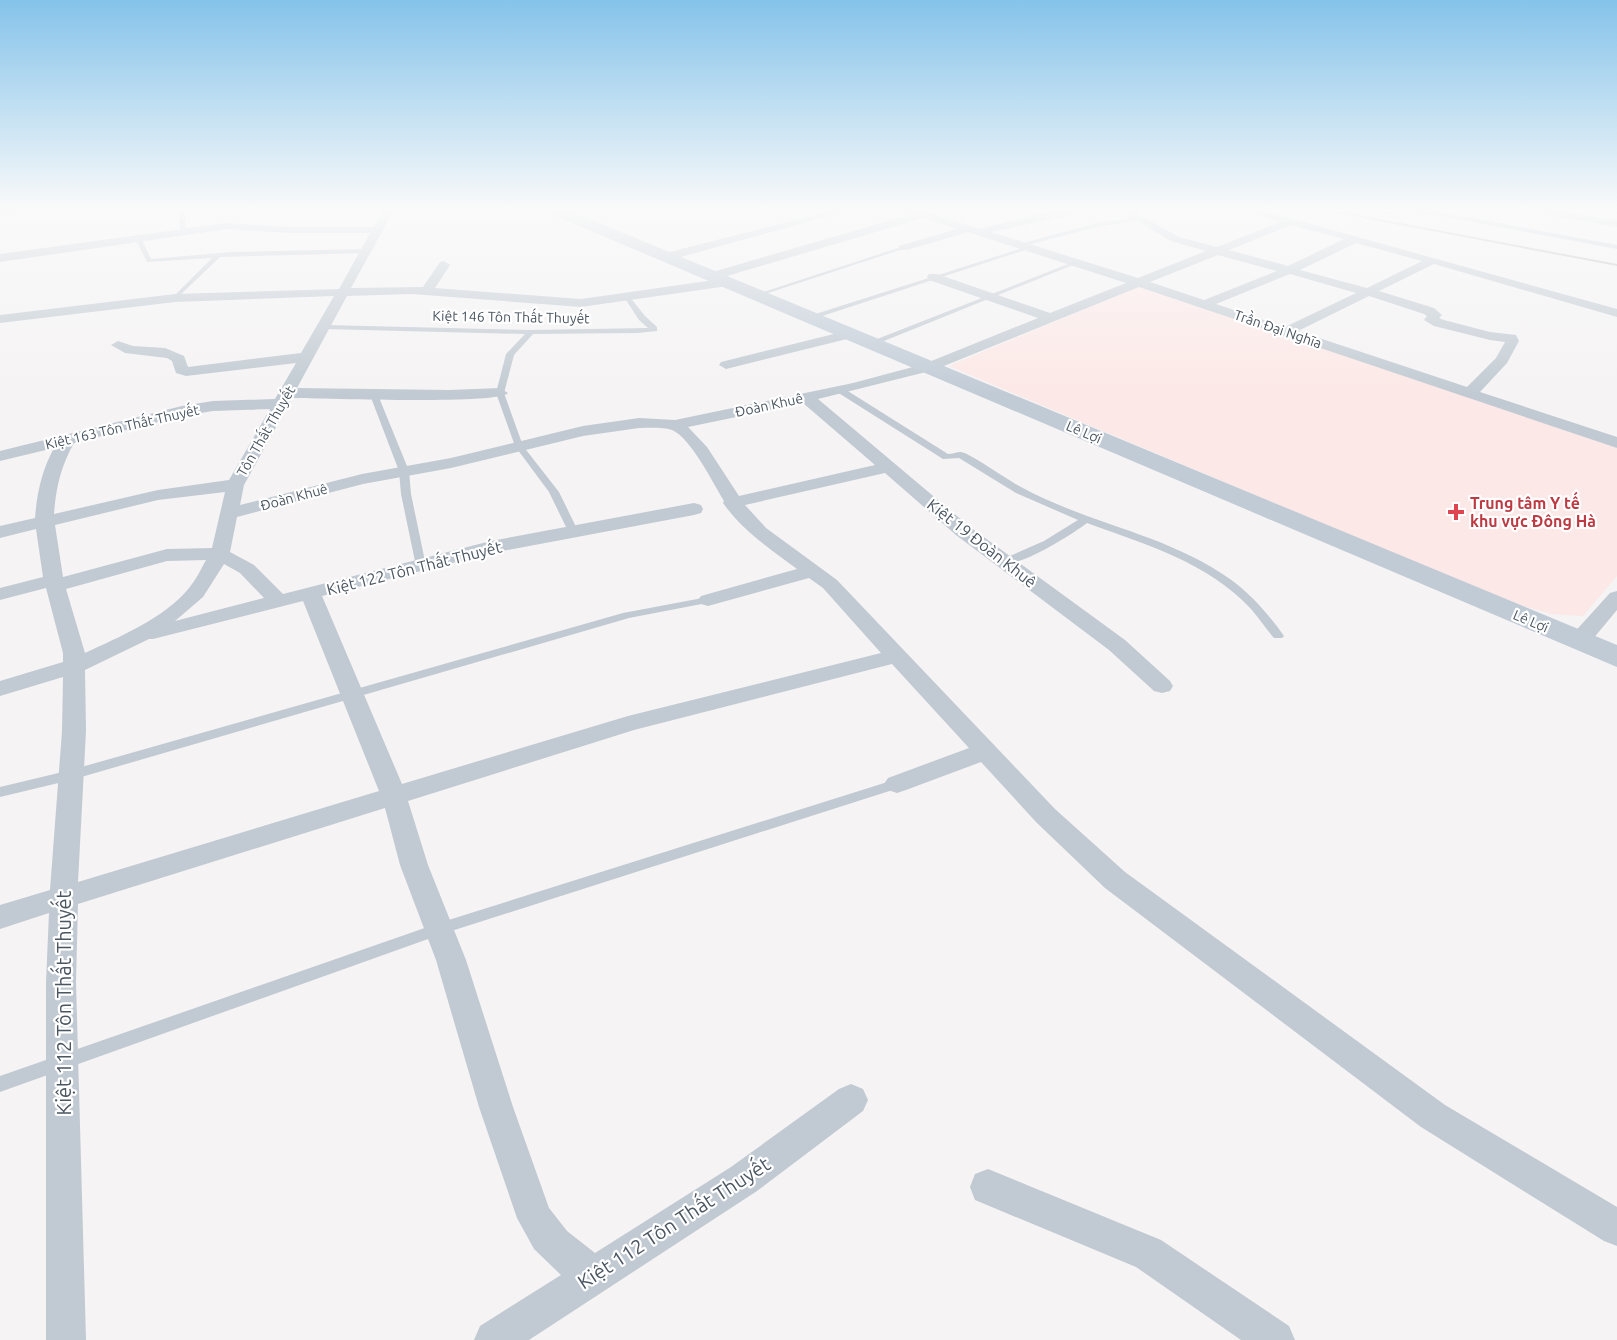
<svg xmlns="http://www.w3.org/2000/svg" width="1617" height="1340" font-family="Ubuntu,sans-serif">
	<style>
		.medical { fill: #fce8e6 }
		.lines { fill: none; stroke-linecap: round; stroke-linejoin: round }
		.lane { fill: #c1cad2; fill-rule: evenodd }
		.street { fill: #c1cad2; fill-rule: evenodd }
		.secondary { fill: #c1cbd6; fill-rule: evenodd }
		.rail { stroke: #b5b8bd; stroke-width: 2 }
		.health-dot { fill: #e0444e; stroke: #fff; stroke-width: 2 }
		.labels { text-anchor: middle; stroke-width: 4.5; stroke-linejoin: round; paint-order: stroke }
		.far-street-label { font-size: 14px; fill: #4a5661; stroke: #fff }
		.health-label { font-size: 16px; font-weight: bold; fill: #be3a42; stroke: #fff; text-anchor: start }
		.street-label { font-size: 16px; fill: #4a5661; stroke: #fff }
		.near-street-label { font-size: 20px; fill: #4a5661; stroke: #fff }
	</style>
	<rect width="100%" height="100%" fill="#f5f3f3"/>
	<path class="medical" d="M 1140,286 L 1617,448 L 1617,576 L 1583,616 L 1552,614 L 1512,603 L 949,366 Z"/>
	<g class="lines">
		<path class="lane" d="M 179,208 L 185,208 L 186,232 L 183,234 L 180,232 Z
			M 1402,208 L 1440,212 L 1617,245 L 1617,249 L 1440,216 L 1402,212 L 1387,215 L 1384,213 Z
			M 1140,217 L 1142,220 L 1097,227 L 1019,247 L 1016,245 L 1097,223 Z
			M 138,236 L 141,238 L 151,259 L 232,252 L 365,249 L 368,251 L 365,253 L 220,257 L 175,300 L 172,298 L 212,258 L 147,262 L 135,238 Z
			M 901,247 L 906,248 L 759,296 L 754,295 Z
			M 1026,247 L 1031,248 L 813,319 L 806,317 Z
			M 1073,262 L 1078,263 L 874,345 L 867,343 Z
			M 627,295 L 629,296 L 645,316 L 657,327 L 657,331 L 638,333 L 533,334 L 514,355 L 504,393 L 523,446 L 559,492 L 578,531 L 573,534 L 568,531 L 549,492 L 515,446 L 496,393 L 506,354 L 525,334 L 325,329 L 321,327 L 325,325 L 531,330 L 648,328 L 639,320 L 624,297 Z
			M 837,388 L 843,388 L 948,454 C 952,454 957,452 961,452 C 970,453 1009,481 1021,487 C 1088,524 1167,534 1230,579 C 1252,595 1269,615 1284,636 L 1282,638 L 1274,638 C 1266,629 1259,618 1251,609 C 1208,562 1144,544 1087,523 C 1071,535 1021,567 1001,564 L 1000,562 L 1001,560 L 1044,541 L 1078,520 L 1016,493 L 959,458 L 943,459 L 837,392 Z
			M 371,393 L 378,395 L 409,471 L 411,494 L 426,566 L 425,568 L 417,568 L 416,566 L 401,494 L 399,471 L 370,395 Z
			M 708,597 L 714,600 L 712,602 L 629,618 L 71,780 L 0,797 L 0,787 L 71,770 L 623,613 Z
			M 897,779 L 902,781 L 904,784 L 902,787 L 442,934 L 0,1092 L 0,1076 L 439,923 Z"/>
		<path class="street" d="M 45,208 L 40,211 L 0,215 L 0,209 Z
			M 385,208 L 395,208 L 351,288 L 423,287 L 440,262 L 444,261 L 450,265 L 435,288 L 581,299 L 728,278 L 734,282 L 728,286 L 581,307 L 412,294 L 347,296 L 297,388 L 449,390 L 500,388 L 508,393 C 498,405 319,398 292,398 L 244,485 L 240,505 L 362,474 L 451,458 L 583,426 L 639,418 L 675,420 L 853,383 L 924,364 L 1038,318 L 929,280 L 927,277 L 929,274 L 937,274 L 1050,313 L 1126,283 L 968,232 L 907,250 L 899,250 L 899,246 L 957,229 L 923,218 L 717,279 L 709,279 L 707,276 L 709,273 L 912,214 L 898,208 L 913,208 L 929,212 L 979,229 L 1045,213 L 1073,208 L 1094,208 L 1089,211 L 991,232 L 1138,278 L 1206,251 L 1171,241 L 1115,208 L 1127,208 L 1179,237 L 1217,247 L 1280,222 L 1237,208 L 1253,208 L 1617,309 L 1617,317 L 1434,264 L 1379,291 L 1434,308 L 1442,315 L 1439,318 L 1444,320 L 1490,332 L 1516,335 L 1519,341 L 1507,363 L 1480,392 L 1617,437 L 1617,448 L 1139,287 L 934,370 L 818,399 L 970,527 L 1125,640 L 1170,681 L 1173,686 L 1170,691 L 1162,693 L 1154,691 L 1109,650 L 956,535 L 885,473 L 745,505 L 766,528 L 837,580 L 1055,809 L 1125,872 L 1445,1105 L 1617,1207 L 1617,1246 L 1604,1241 L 1421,1127 L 1105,888 L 1037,823 L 981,762 L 906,790 L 897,793 L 888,790 L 884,784 L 888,778 L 969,748 L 892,664 L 634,730 L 408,801 L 428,865 L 466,960 L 513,1107 L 549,1208 L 567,1231 L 595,1253 L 731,1167 L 839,1089 L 851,1084 L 863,1089 L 868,1100 L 863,1111 L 757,1191 L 529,1340 L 474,1340 L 480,1326 L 561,1275 L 534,1249 L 517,1218 L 479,1107 L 436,960 L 400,865 L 385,808 L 78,904 L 76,982 L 86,1340 L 46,1340 L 46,982 L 49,913 L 0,929 L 0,905 L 50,890 L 62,731 L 63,677 L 0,696 L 0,681 L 63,662 L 63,653 L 46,588 L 0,600 L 0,588 L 43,577 L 36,529 L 0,538 L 0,526 L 35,518 C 37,492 42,470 54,448 L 0,461 L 0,451 L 182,406 L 213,401 L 275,399 L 296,363 L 186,376 L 176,373 L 172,361 L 167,358 L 125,353 L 111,345 L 118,341 L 133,346 L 165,348 L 184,356 L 188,367 L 301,353 L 334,296 L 175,302 L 0,323 L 0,315 L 175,294 L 339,289 L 370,233 L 286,233 L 227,229 L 0,262 L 0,254 L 227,223 L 286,227 L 374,227 ZM 1291,225 L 1344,239 L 1288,266 L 1229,250 ZM 1356,243 L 1422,261 L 1367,288 L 1300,270 ZM 1218,255 L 1277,271 L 1204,300 L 1150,282 ZM 1290,274 L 1356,293 L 1285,327 L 1216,304 ZM 1369,296 L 1424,314 L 1427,316 L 1424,320 L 1434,326 L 1490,340 L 1505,342 L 1496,358 L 1467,387 L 1298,331 ZM 803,403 L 875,465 L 739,496 L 707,447 L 688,427 ZM 270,409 L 229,480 L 158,490 L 54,514 C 56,487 61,466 74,443 L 182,416 L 213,411 ZM 639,428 C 648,428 663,427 672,430 C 691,438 713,483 724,501 L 723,503 C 742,530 770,549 797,569 L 701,596 L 698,600 L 701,604 L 708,606 L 809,578 L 823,588 L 881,653 L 628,716 L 402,784 L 322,596 L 492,553 L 694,515 L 701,513 L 703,509 L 701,505 L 694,503 L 491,541 L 283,594 L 254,565 L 230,552 L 237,517 L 363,484 L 451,468 L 583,436 ZM 225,492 L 212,548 L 167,549 L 63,577 L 55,525 L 158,500 ZM 206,560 C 201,569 196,580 189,588 C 165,618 119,637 85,653 L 66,589 L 167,561 ZM 224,564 L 240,573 L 264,598 L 175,621 L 203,597 ZM 303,601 L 379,791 L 78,882 L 86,731 L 85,670 L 149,639 L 153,639 Z
			M 842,208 L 858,208 L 666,261 L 660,257 L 662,254 Z
			M 1521,208 L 1543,208 L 1617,221 L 1617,227 L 1526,211 Z
			M 850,330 L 857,334 L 855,337 L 726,369 L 719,365 L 721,362 Z
			M 1617,591 L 1617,610 L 1587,646 L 1579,648 L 1571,646 L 1568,641 L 1571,636 L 1610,593 Z
			M 988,1169 L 1161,1240 L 1289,1326 L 1295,1340 L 1241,1340 L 1136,1267 L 975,1200 L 970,1187 L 975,1174 Z"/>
		<path class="secondary" d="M 542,208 L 563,208 L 1617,645 L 1617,667 L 544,211 Z"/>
		<path class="rail" d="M 1315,208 L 1617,265"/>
	</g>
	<linearGradient id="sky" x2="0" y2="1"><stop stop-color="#85c3ea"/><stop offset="0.53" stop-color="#fafafa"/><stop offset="1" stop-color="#fafafa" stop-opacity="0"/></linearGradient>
	<rect width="1617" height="395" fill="url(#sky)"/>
	<path class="health-dot" d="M1453 503h6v6h6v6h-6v6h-6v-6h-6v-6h6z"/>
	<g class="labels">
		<g class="far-street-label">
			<text transform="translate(511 317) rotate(1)" y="5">Kiệt 146 Tôn Thất Thuyết</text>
			<text transform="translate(1278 329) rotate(19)" y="5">Trần Đại Nghĩa</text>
			<text transform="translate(769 405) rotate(-12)" y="5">Đoàn Khuê</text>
			<text transform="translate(122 427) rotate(-13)" y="5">Kiệt 163 Tôn Thất Thuyết</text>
			<text transform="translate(266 431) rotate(-60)" y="5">Tôn Thất Thuyết</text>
			<text transform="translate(1084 432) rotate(23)" y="5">Lê Lợi</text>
			<text transform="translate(294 497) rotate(-15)" y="5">Đoàn Khuê</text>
			<text transform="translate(1531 621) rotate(23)" y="5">Lê Lợi</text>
		</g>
		<g class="health-label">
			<text x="1470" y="509">Trung tâm Y tế<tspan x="1470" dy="18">khu vực Đông Hà</tspan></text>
		</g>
		<g class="street-label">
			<text transform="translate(982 543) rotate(38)" y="6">Kiệt 19 Đoàn Khuê</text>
			<text transform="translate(414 568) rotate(-14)" y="6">Kiệt 122 Tôn Thất Thuyết</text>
		</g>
		<g class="near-street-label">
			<text transform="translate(64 1003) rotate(-90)" y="7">Kiệt 112 Tôn Thất Thuyết</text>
			<text transform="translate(674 1223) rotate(-33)" y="7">Kiệt 112 Tôn Thất Thuyết</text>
		</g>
	</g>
</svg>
